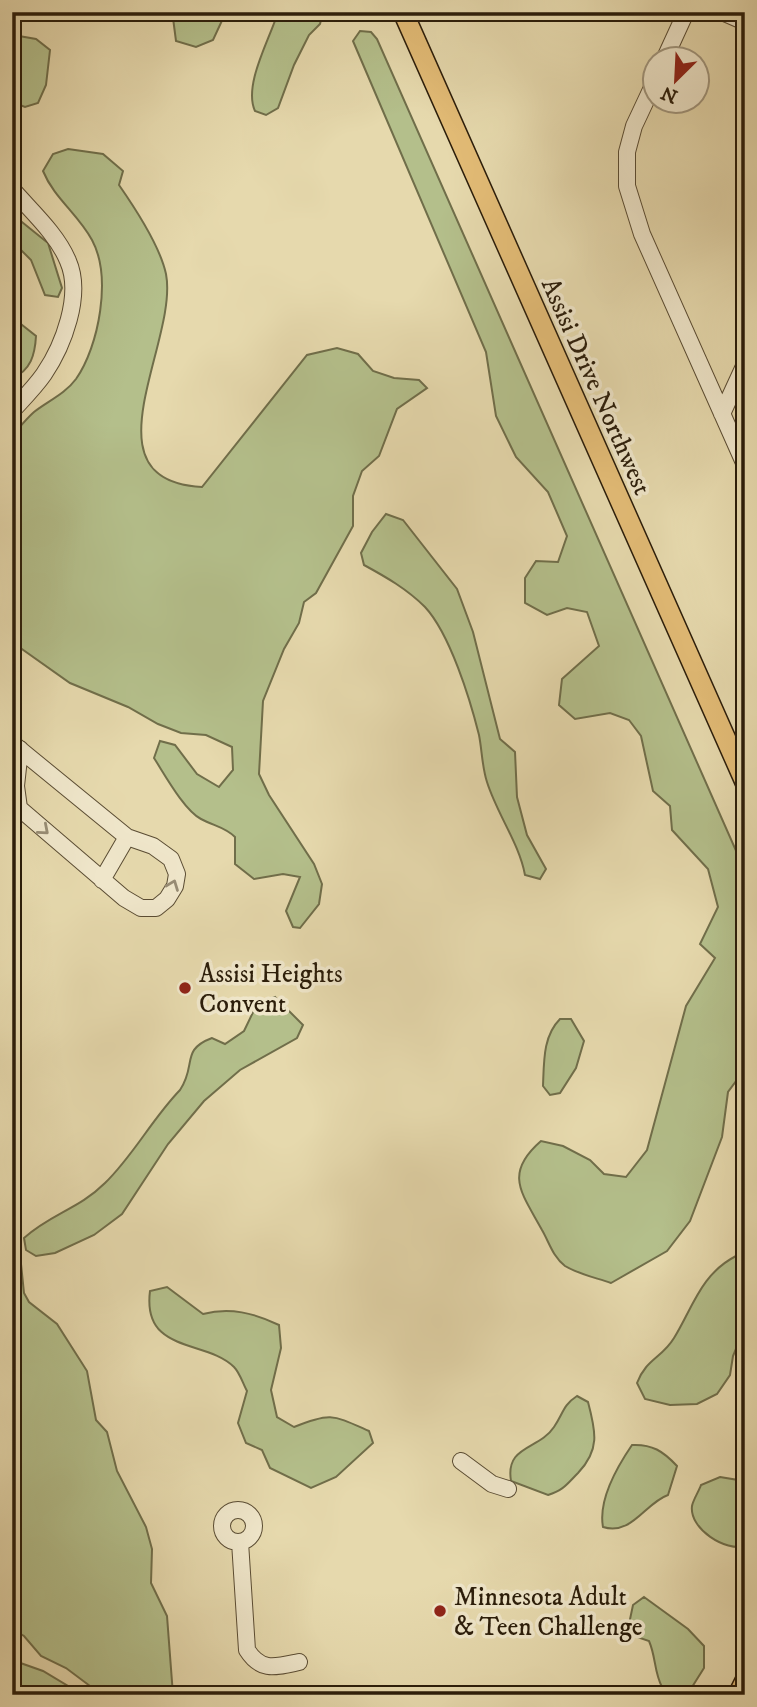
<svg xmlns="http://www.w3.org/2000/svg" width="757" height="1707" font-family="'IM FELL DW Pica',serif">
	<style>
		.green { fill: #b4bf8b; stroke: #706e4a; stroke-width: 2 }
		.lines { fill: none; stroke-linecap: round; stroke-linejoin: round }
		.minor-casing { stroke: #5a4c33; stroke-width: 18 }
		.major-casing { stroke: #2b1d0a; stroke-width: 22 }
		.minor { stroke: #efe6ca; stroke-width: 16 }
		.major { stroke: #e3bc76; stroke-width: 19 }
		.oneway { stroke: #978c74 }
		.poi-dot { fill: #8f2418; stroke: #efe6ca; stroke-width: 2.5 }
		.labels { text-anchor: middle; stroke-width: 7; stroke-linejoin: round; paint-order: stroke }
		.street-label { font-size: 26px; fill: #2b1d0a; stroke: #efe6ca }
		.poi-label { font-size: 26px; fill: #2b1d0a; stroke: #efe6ca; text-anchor: start }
	</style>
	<rect width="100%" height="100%" fill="#e6d9ad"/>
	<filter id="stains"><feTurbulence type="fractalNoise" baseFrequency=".00286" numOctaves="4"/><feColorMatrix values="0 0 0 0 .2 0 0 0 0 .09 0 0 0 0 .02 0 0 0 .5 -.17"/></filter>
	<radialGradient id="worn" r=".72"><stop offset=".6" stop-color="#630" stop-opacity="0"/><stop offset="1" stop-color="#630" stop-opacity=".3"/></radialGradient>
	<path class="green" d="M 175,12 L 226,12 L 213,40 L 196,47 L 176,41 L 173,18 Z
		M 278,12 L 323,12 L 320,24 L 309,35 L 294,65 L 278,108 L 266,115 L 255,111 C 243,85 270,39 278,12 Z
		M 360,31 L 371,32 L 377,39 L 745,871 L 745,1069 L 728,1092 L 722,1137 L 690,1221 L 667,1251 L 611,1283 C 597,1278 578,1274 565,1266 C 553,1257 549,1242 542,1230 C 522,1193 503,1174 541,1141 L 563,1146 L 590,1160 L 604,1174 L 626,1177 L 647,1150 L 686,1006 L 715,958 L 700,944 L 718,907 L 708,869 L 672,830 L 670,806 L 653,791 L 641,736 L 629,720 L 610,713 L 575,719 L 559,705 L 562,679 L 599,646 L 587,612 L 567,608 L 547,615 L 525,603 L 525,578 L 536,561 L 558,562 L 567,536 L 548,492 L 516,457 L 496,416 L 486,352 L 353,41 Z
		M 19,36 L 36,39 L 50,50 L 46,85 L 38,103 L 25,107 L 12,102 L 12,41 Z
		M 68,149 L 103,154 L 123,171 L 119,185 C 135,208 160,246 166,274 C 179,342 82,481 202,487 L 307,355 L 337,348 L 358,354 L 373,371 L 394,378 L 419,380 L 427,388 L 397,409 L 379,456 L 362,471 L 353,496 L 353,526 L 316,593 L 304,602 L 299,623 L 284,649 L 263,701 L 259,774 L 269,795 L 314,864 L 322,884 L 319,904 L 300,928 L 293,927 L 286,911 L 300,877 L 283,874 L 254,879 L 235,864 L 235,837 C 225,827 214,826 201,819 C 184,810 165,775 154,758 L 160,741 L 175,745 L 197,774 L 219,787 L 233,770 L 232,747 L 206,735 L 181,733 L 158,724 L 128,707 L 70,683 L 12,642 L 12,436 C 19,428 26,419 34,412 C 48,401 65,394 76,379 C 99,346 112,277 92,240 C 78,214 54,198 43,171 L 53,154 Z
		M 12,214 L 48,243 L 62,288 L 58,297 L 45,295 L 31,260 L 17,246 L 12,247 Z
		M 12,317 L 36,336 C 35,354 31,371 12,378 Z
		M 386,514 L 403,520 L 457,589 L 473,632 L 500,739 L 515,752 L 517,797 L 527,835 L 546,869 L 540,879 L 525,875 C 519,843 497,814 487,782 C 482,767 482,750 479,735 C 470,699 450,634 425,607 C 407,589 386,577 364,565 L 361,553 L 372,532 Z
		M 275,997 L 303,1025 L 297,1038 L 240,1070 L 204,1101 L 168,1144 L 122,1214 L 94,1235 L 55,1253 L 36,1256 L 26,1250 L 24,1238 C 50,1214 79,1209 105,1183 C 133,1156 152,1119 180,1090 C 197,1065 180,1050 212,1038 L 225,1044 L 244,1031 L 257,1004 Z
		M 560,1019 L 571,1019 L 584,1041 L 576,1068 L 560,1093 L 550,1095 L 543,1086 C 544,1061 543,1036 560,1019 Z
		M 12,1246 L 21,1264 L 24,1293 L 29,1302 L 57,1324 L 87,1371 L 96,1420 L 107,1432 L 117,1471 L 146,1527 L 152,1549 L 151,1583 L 167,1616 L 173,1695 L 102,1695 L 66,1668 L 41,1656 L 24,1636 L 12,1629 Z
		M 736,1256 L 745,1260 L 745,1327 L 733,1356 L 730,1375 L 717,1394 L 697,1404 L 670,1405 L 645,1399 L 637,1383 C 646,1359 662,1358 674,1338 C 693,1307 701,1274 736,1256 Z
		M 167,1287 L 203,1314 C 230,1307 254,1313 279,1325 L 281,1348 L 271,1390 L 277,1417 L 294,1427 C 331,1412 333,1415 369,1431 L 373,1443 L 336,1477 L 311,1488 L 270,1468 L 262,1450 L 246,1443 L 238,1423 L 247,1391 C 243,1384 240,1373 234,1367 C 206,1339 142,1354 150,1291 Z
		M 577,1396 L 588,1402 C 596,1432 600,1450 578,1473 C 567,1484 564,1490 548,1495 L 511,1481 C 505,1445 539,1450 554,1427 C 563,1414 563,1405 577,1396 Z
		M 632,1445 C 652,1444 663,1451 677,1466 L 668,1495 C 645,1503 632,1536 603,1527 C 598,1500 617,1467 632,1445 Z
		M 720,1477 L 738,1480 L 745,1488 L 745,1546 C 726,1552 689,1529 692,1506 C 693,1500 699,1491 701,1485 Z
		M 644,1597 L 688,1629 L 704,1646 L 704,1668 L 687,1695 L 660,1695 L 662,1687 C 654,1672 656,1657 649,1641 L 637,1637 L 629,1624 L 633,1605 Z
		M 12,1660 L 43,1671 L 83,1695 L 12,1695 Z"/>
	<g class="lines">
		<defs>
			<path id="minor" d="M 722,12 L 745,22
				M 664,60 L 686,12
				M 656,79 L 634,126 L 627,152 L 627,186 L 642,234 L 745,465
				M 12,189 C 31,211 57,234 68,261 C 83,295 63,346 44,374 C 35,387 23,399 12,411
				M 722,414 L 745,364
				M 12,743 L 127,837 L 153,846 L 171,859 L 177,874 L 175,886 L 167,899 L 156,908 L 141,908 L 124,898 L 19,808 L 16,786 L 20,749
				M 102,880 L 127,837
				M 461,1461 L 492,1484 L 508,1489
				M222 1526a16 16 0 1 1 32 0a16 16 0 1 1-32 0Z
				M 240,1542 L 247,1650 C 261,1672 275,1667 299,1662"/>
			<path id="major" d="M 403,12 L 745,782
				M 738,1695 L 745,1681"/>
		</defs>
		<use href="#minor" class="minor-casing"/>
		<use href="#major" class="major-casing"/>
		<use href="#minor" class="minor"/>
		<use href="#major" class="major"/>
	</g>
	<defs><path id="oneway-chevron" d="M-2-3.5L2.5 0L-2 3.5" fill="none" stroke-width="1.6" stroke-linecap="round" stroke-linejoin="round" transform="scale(1.75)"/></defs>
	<g class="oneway">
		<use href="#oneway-chevron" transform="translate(44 830) rotate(41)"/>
		<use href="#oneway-chevron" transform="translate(173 885) rotate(-69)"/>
	</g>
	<g class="poi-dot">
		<circle cx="185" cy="988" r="7"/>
		<circle cx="440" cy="1611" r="7"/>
	</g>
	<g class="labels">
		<g class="street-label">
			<text transform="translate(597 386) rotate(66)" y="9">Assisi Drive Northwest</text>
		</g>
		<g class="poi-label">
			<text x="199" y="982">Assisi Heights<tspan x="199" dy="30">Convent</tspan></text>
			<text x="454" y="1605">Minnesota Adult<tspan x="454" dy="30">&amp; Teen Challenge</tspan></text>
		</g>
	</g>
	<rect width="757" height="1707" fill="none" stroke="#e6d9ad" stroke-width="42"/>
	<rect x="14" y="14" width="729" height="1679" fill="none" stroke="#2b1d0a" stroke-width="3.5"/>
	<rect x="21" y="21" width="715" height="1665" fill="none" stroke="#2b1d0a" stroke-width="2"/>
	<g transform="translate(676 80) rotate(204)"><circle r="33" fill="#efe6ca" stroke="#a1967d" stroke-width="2"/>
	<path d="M0-5L12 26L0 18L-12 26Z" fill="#8f2418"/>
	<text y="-10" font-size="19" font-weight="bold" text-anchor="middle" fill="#2b1d0a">N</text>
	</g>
	<rect width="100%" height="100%" filter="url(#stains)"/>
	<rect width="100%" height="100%" fill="url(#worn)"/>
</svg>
